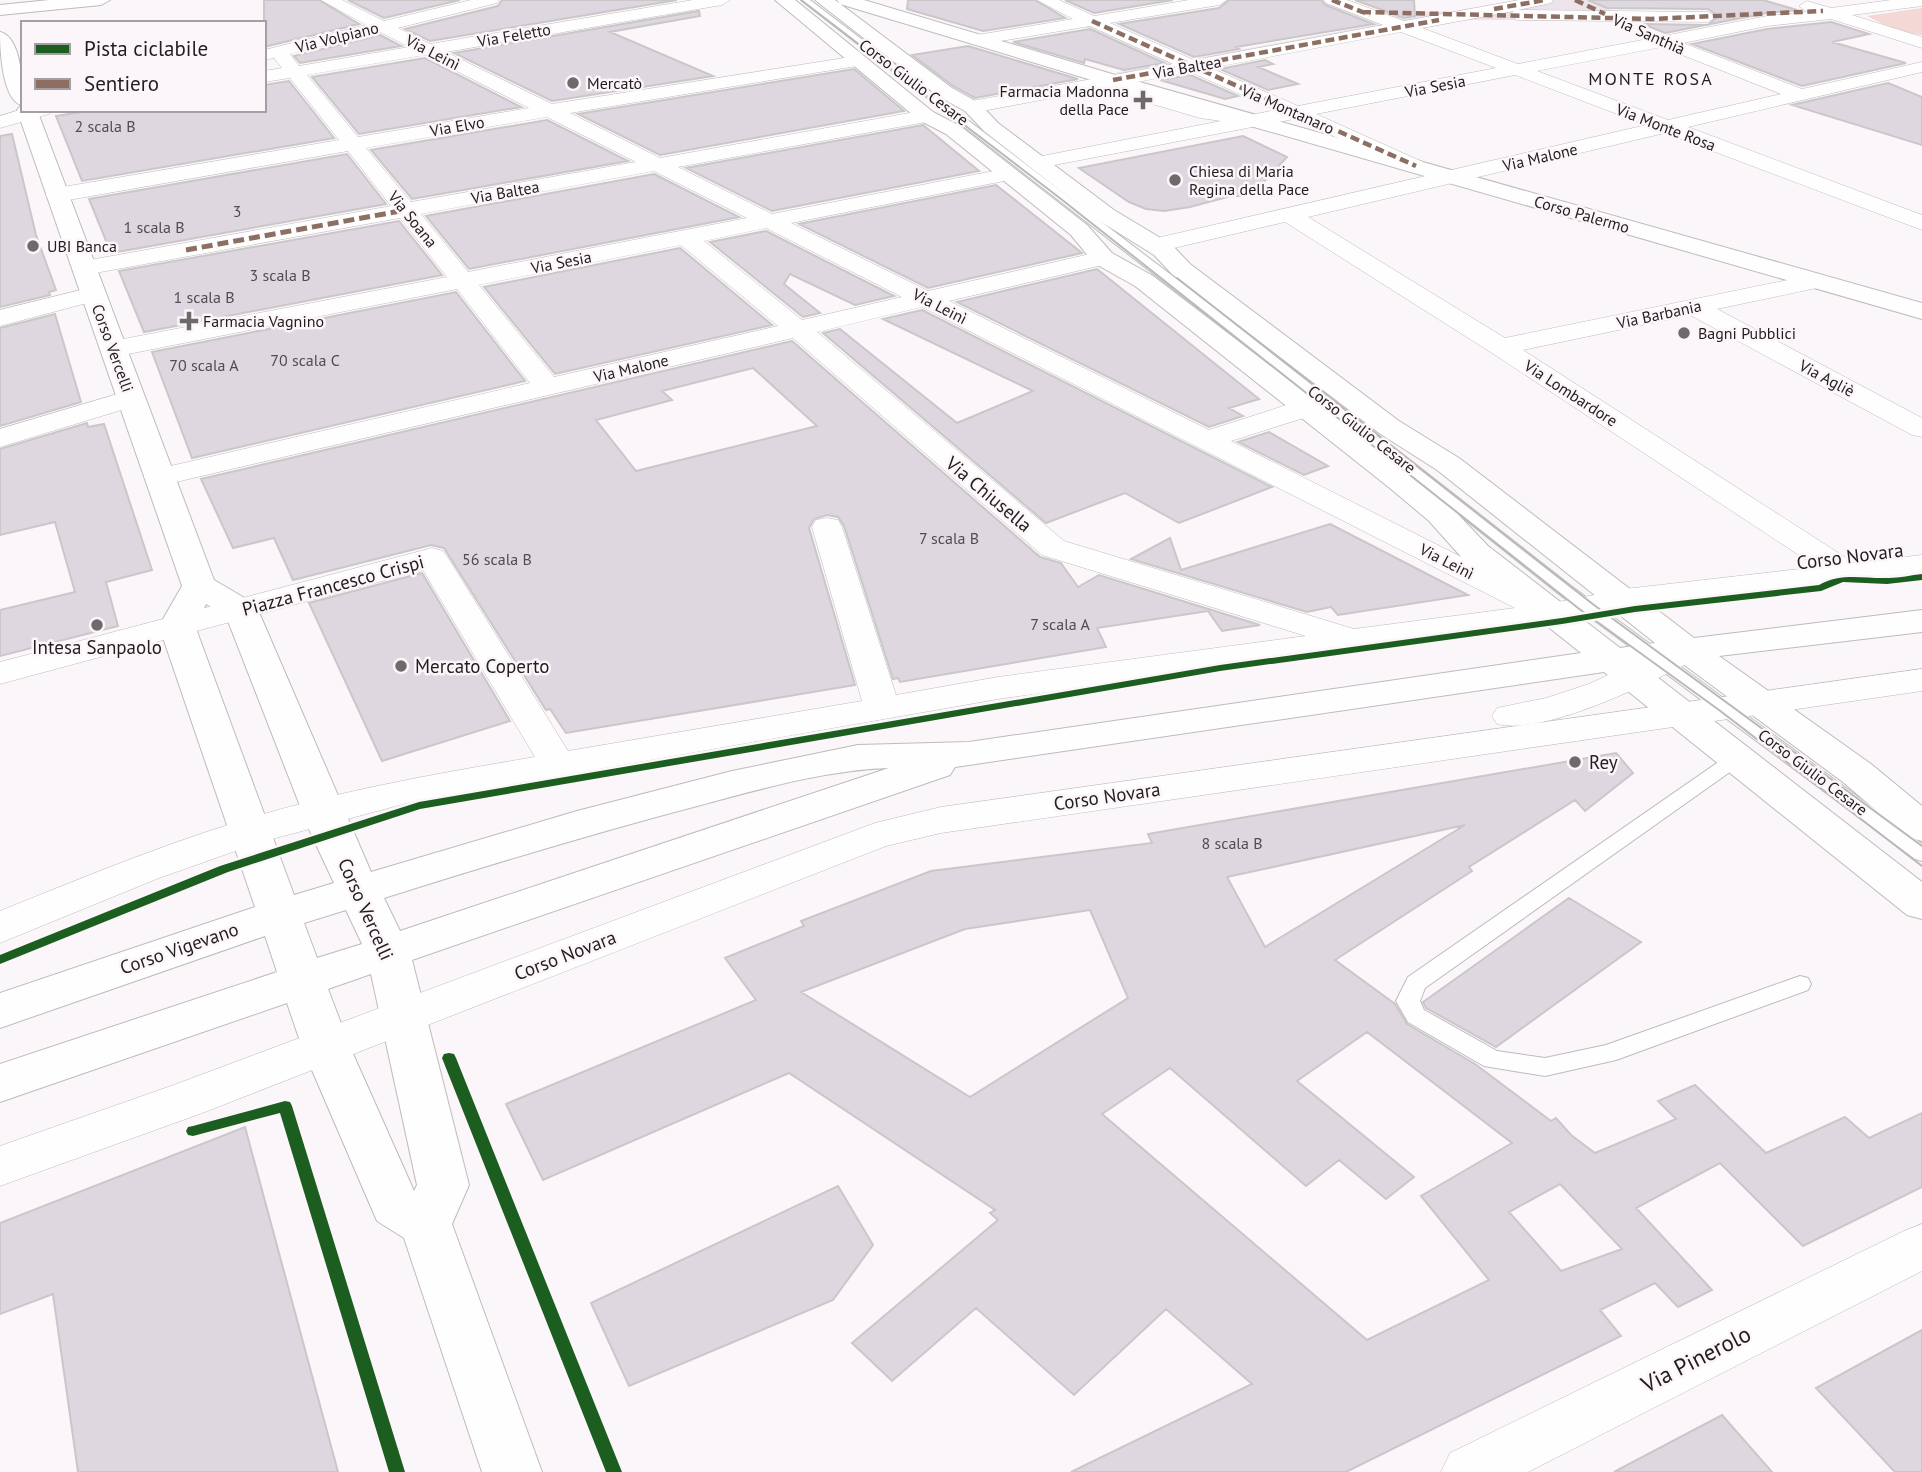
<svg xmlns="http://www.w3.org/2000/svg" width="1922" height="1472" font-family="'PT Sans',sans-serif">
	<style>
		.built { fill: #ede3ea }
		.green { fill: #f3d8d6 }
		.building { fill: #ded7e0; stroke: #cac7c9; stroke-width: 2; fill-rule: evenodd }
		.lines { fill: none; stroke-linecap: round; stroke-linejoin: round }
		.lane-casing { stroke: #bebbbc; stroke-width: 2 }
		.street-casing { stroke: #bebbbc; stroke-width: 1 }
		.secondary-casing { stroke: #bebbbc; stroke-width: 2 }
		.lane { fill: #fefefe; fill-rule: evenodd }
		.street { fill: #fefefe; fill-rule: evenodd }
		.secondary { fill: #fefefe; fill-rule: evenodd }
		.tram { stroke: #bab9b9; stroke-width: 2 }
		.quiet-far1 { stroke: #8d6e63; stroke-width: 4.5; stroke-dasharray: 9 4.5; stroke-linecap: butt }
		.quiet { stroke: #8d6e63; stroke-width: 5; stroke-dasharray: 11 5; stroke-linecap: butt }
		.cycleway-casing { stroke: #fcf5f9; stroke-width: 5 }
		.cycleway { fill: #1b5e20; fill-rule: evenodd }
		.poi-dot { fill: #6d6a6b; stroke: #fcf5f9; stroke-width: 2.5 }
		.labels { text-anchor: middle; stroke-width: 5; stroke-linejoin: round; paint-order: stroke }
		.far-street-label { font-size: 16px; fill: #201e1f; stroke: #fcf5f9 }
		.far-poi-label { font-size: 16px; fill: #201e1f; stroke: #fcf5f9; text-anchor: start }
		.number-label { font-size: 16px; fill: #504c4f }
		.far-neighbourhood-label { font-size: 18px; letter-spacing: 2px; fill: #201e1f; stroke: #fcf5f9 }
		.street-label { font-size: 19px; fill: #201e1f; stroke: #fcf5f9 }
		.poi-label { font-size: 19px; fill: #201e1f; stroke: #fcf5f9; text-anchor: start }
		.near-street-label { font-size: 23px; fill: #201e1f; stroke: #fcf5f9 }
	</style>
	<rect width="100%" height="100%" fill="#fbf6f9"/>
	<path class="built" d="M 1313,0 L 1346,0 L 1374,11 L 1448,12 L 1517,0 L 1591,0 L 1632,20 L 1460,20 L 1140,80 L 1115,73 L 1164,63 L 1084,27 L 1109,23 L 1192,59 L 1374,25 Z"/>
	<path class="green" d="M 1922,8 L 1922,35 L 1899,32 L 1867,16 Z"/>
	<path class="building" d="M 264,0 L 319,0 L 359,24 L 264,47 Z
		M 348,0 L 460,0 L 384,18 Z
		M 502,0 L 677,0 L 430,41 L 405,29 L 498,6 Z
		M 908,0 L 1035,0 L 1065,18 L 983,31 L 907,9 Z
		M 1065,0 L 1173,0 L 1094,13 Z
		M 1229,0 L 1321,0 L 1325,5 L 1373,24 L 1236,47 L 1239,49 L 1194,57 L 1119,24 L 1219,8 Z
		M 1355,0 L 1414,0 L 1415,16 L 1404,18 Z
		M 1588,0 L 1763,0 L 1797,10 L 1767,13 L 1665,33 L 1643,24 L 1708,25 L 1718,16 L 1708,9 L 1607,8 Z
		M 699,11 L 700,16 L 610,32 L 713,76 L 552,101 L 454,53 Z
		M 1831,22 L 1869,34 L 1832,42 L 1906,63 L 1802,86 L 1692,44 L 1767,29 Z
		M 1090,29 L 1164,63 L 1124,70 L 1085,59 L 1084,63 L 1013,42 Z
		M 380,35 L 401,46 L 300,63 L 294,56 Z
		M 968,46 L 1078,79 L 975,98 L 953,86 L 912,55 Z
		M 425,58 L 521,107 L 359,134 L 312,77 Z
		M 1265,60 L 1273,64 L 1258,67 L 1298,84 L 1268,90 L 1220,69 Z
		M 854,69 L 904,111 L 660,155 L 578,114 Z
		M 1190,75 L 1238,96 L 1225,99 L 1160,80 Z
		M 289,81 L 334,138 L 82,181 L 56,116 L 93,110 L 264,110 L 264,85 Z
		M 1888,83 L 1922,97 L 1922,145 L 1792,105 Z
		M 547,120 L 628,161 L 412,199 L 371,150 Z
		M 923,125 L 979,171 L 772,211 L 686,168 Z
		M 12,134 L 36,235 L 56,290 L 49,292 L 50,295 L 0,307 L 0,136 Z
		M 1243,136 L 1287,157 L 1258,188 L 1244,192 L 1240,196 L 1231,196 L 1190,207 L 1164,211 L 1146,209 L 1129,202 L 1079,168 Z
		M 347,154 L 386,204 L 111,253 L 89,199 Z
		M 654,174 L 739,217 L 469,269 L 426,216 Z
		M 996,185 L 1082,253 L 928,288 L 799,224 Z
		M 399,221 L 442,275 L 144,332 L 119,271 Z
		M 766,231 L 894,296 L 855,305 L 790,274 L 784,284 L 820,313 L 803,317 L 710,242 Z
		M 680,248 L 772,325 L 555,374 L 484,287 Z
		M 1097,269 L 1259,399 L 1229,408 L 1243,416 L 1209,427 L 957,302 Z
		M 456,292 L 525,381 L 192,458 L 152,352 Z
		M 922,310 L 1272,487 L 1179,523 L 1125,493 L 1046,523 L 823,333 L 840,329 L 957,423 L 1033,391 L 883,319 Z
		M 55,314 L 81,402 L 0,426 L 0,328 Z
		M 792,341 L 1040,557 L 1061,563 L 1078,587 L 1099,575 L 1260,625 L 1222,631 L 1208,611 L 1097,628 L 1106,647 L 900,682 L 898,678 L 893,679 L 844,526 L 838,517 L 827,515 L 814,519 L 809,528 L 855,685 L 566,733 L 550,709 L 546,710 L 444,548 L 431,545 L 293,580 L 274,538 L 233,548 L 201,479 ZM 753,368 L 817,426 L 636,471 L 596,420 L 672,400 L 662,391 Z
		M 87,423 L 88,427 L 104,424 L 152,570 L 106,582 L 118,626 L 0,656 L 0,610 L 75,592 L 55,522 L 0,535 L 0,449 Z
		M 1269,432 L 1328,466 L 1304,475 L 1238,442 Z
		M 1330,524 L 1468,595 L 1338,615 L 1331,607 L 1307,612 L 1131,559 L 1170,538 L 1181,570 Z
		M 422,573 L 510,721 L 382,761 L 309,603 Z
		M 1616,753 L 1633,773 L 1585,811 L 1575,800 L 1469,867 L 1472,871 L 1335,960 L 1395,1004 L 1407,1024 L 1475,1064 L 1551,1121 L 1556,1118 L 1571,1135 L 1595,1153 L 1676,1119 L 1658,1101 L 1695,1085 L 1766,1153 L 1845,1117 L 1869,1138 L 1922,1113 L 1922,1187 L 1803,1246 L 1720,1163 L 1636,1208 L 1712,1290 L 1678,1307 L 1655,1283 L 1600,1310 L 1621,1336 L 1346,1472 L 1071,1472 L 1252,1384 L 1166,1309 L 1074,1395 L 976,1308 L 892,1381 L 852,1343 L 998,1220 L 990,1213 L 995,1210 L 789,1073 L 543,1180 L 506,1104 L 756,1000 L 725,958 L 804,926 L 801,921 L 931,871 L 1152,843 L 1148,834 ZM 1465,825 L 1265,947 L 1227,877 ZM 1090,910 L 1128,998 L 970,1097 L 801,992 L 965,929 ZM 1367,1032 L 1512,1143 L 1421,1196 L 1489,1280 L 1367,1340 L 1102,1114 L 1170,1068 L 1306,1186 L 1339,1160 L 1386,1199 L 1414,1177 L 1297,1081 ZM 1560,1184 L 1622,1249 L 1561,1271 L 1509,1212 Z
		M 1569,898 L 1641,942 L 1496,1047 L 1426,1008 L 1423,1002 Z
		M 245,1127 L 338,1472 L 78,1472 L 53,1294 L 0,1314 L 0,1223 Z
		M 838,1186 L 873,1245 L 833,1300 L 629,1386 L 591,1303 Z
		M 1922,1330 L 1922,1472 L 1895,1472 L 1816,1388 Z
		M 1722,1415 L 1772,1472 L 1614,1472 Z"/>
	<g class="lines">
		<defs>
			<path id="lane" d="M 801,0 L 810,0 L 1254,338 L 1571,586 L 1922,844 L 1922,861 L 1915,859 L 1559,594 L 1244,344 Z
				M 1737,752 L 1744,754 L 1747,758 L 1744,762 L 1425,988 L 1420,1001 L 1424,1010 L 1497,1051 L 1545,1058 L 1606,1045 L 1800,976 L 1808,978 L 1811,984 L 1808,990 L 1616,1060 L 1545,1076 L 1484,1066 L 1408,1022 L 1396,1001 L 1408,977 L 1730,754 Z"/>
			<path id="street" d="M 321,0 L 342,0 L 384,21 L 471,0 L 499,0 L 497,3 L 398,28 L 430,44 L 693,0 L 730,0 L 722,5 L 446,52 L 552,104 L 857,56 L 863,57 L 866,61 L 863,65 L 857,66 L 570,113 L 660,158 L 926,110 L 933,112 L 936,116 L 933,120 L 926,122 L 678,167 L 772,214 L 1009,168 L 1016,170 L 1020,174 L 1016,178 L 1009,180 L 791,223 L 928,291 L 1103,251 L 1111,253 L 1115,258 L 1111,263 L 949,301 L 1209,430 L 1296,402 L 1306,400 L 1316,402 L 1320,408 L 1316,414 L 1231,441 L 1553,603 L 1625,589 L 1817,567 L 1492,353 L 1285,222 L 1157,252 L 1149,250 L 1145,245 L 1149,240 L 1157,238 L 1646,125 L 1515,75 L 1316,114 L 1423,162 L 1426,166 L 1423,170 L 1416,172 L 1294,119 L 1039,168 L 1032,166 L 1029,162 L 1032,158 L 1221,121 L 1200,118 L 1115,93 L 1110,87 L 972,113 L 965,111 L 962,107 L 965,103 L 972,101 L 1173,64 L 1090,26 L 977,45 L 968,40 L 977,35 L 1073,19 L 1037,0 L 1059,0 L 1094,16 L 1189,0 L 1227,0 L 1219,5 L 1110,23 L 1194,60 L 1383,25 L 1326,3 L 1324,0 L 1347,0 L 1404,21 L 1519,0 L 1553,0 L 1551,3 L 1518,10 L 1708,12 L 1716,17 L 1708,22 L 1517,20 L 1509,15 L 1514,11 L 1422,28 L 1518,64 L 1767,16 L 1807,12 L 1799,6 L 1807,1 L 1831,8 L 1891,0 L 1922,0 L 1922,6 L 1852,15 L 1922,37 L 1922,48 L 1831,19 L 1767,26 L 1683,43 L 1802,89 L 1922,62 L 1922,72 L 1688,127 L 1922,215 L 1922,230 L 1665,133 L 1308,217 L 1505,338 L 1817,274 L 1826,276 L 1829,281 L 1826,286 L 1717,309 L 1922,418 L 1922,437 L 1912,435 L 1690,315 L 1523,350 L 1854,563 L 1922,555 L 1922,575 L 1625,609 L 1550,623 L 998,699 L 411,802 L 261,842 L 159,878 L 0,943 L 0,911 C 77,880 154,848 234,823 C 332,792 434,774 535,757 L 423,570 L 0,684 L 0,662 L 432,548 L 443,551 L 448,558 L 568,751 L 862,701 L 812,527 L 816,520 L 827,518 L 838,520 L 842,527 L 896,695 L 998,677 L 1306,636 L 1042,555 L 793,338 L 159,486 L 149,483 L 144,477 L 149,471 L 530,383 L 457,289 L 113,357 L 104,355 L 100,349 L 104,343 L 113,341 L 447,277 L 400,218 L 84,275 L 76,273 L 72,268 L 76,263 L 84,261 L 391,206 L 348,151 L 57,202 L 49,200 L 46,195 L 49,190 L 57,188 L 339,140 L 290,78 L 264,82 L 264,71 L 282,68 L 274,58 L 264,60 L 264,50 L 366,25 ZM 380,32 L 409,47 L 299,66 L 290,54 ZM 1401,32 L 1496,68 L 1298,106 L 1211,68 ZM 1662,47 L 1781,94 L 1668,120 L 1537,71 ZM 425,55 L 529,108 L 358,137 L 307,75 ZM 1190,72 L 1276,110 L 1246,116 L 1243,112 L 1208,108 L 1127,84 ZM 547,117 L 636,162 L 411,202 L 366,148 ZM 654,171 L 747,218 L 468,272 L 421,214 ZM 766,228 L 902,297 L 802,320 L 704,241 ZM 681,245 L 778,326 L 554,377 L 479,285 ZM 922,307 L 1515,608 L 1354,629 L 1064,541 L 817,332 Z
				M 23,109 L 52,110 L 49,114 L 0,128 L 0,116 Z
				M 93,287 L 102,289 L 105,294 L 102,299 L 0,326 L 0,310 Z
				M 131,390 L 141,392 L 145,398 L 141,404 L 0,447 L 0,429 Z
				M 1687,640 L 1699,643 L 1704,650 L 1699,657 C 1655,681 1545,736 1497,724 L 1492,716 L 1497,708 L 1546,698 L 1589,684 L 1675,643 Z
				M 1922,669 L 1922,691 L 941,833 L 886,846 L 205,1112 L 0,1186 L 0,1146 L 171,1086 L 875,823 L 941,807 Z
				M 1922,1224 L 1922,1271 L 1528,1472 L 1441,1472 L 1450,1453 L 1904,1231 Z"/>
			<path id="secondary" d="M 49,0 L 110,0 L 101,5 L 0,15 L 0,5 Z
				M 775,0 L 795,0 L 933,112 L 960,126 L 1087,225 L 1112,253 L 1153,276 L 1413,475 L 1451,507 L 1488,546 L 1620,648 L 1655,643 L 1437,470 L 1379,433 L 1172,274 L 1154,255 L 1098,220 L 984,131 L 965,111 L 938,96 L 815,0 L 835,0 L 952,88 L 979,103 L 998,123 L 1114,210 L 1172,245 L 1190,264 L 1399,421 L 1459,458 L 1694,638 L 1922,610 L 1922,632 L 1719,656 L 1871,764 L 1922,806 L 1922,841 L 1907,837 L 1843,782 L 1679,661 L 1643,666 L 1922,882 L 1922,919 L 1907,915 L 1604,672 L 955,767 L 950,775 L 412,960 L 469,1185 L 452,1224 L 542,1472 L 482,1472 L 404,1238 L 377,1221 L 302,1047 L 287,1003 L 0,1102 L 0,1064 L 277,972 L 265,936 L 0,1028 L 0,993 L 255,907 L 159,626 L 182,586 L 17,110 L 21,105 C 2,99 0,49 0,32 C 23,37 23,91 23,110 L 37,110 L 214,580 L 253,603 L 258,610 L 371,872 L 577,811 L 732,771 L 858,745 L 969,742 L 1581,653 L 1464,560 L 1429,521 L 1391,489 L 1135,286 L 1094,263 L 1071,235 L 946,134 L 919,120 ZM 206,604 L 226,616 L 311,834 L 334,883 L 294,895 L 195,626 ZM 889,768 L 400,931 L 384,898 C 489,865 594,833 701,805 C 761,789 826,770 889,768 ZM 346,910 L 362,944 L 317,958 L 304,923 ZM 371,974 L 417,1185 L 414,1191 L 350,1047 L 328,989 Z
				M 837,0 L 864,0 L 1122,77 L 1922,303 L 1922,319 L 1108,85 L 840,4 Z"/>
		</defs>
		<use href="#lane" class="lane-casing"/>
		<use href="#street" class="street-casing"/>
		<use href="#secondary" class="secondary-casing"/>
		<use href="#lane" class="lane"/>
		<use href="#street" class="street"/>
		<use href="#secondary" class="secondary"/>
		<path class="tram" d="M 801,0 L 1061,199 L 1578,608 L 1719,710 L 1922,866
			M 1177,278 L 1594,605 L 1922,846"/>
		<path class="quiet-far1" d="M 1332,0 L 1370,15
			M 1575,0 L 1605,14
			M 1494,9 L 1545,0
			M 1362,12 L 1651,19 L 1823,11
			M 1092,21 L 1416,166
			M 1113,80 L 1439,20"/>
		<path class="quiet" d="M 186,250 L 406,210"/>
		<defs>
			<path id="cycleway" d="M 1922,574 L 1922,580 L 1887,584 L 1843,582 L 1821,591 L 1635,612 L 1562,624 L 1220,671 L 420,809 L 228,872 L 0,964 L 0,955 L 220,866 L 419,802 L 1220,665 L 1562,618 L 1635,606 L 1819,585 C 1842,572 1864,579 1889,578 C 1900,578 1911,575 1922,574 Z
				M 449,1053 L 454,1054 L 456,1058 L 622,1472 L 606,1472 L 442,1058 L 444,1054 Z
				M 285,1101 L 290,1102 L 292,1106 L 405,1472 L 389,1472 L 280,1113 L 193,1136 L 188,1135 L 186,1131 L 188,1127 L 193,1126 Z"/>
		</defs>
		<use href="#cycleway" class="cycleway-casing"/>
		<use href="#cycleway" class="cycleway"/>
	</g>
	<g class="poi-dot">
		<circle cx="573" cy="83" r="7"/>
		<path d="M1139.5 89.5h7v7h7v7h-7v7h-7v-7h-7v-7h7z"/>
		<circle cx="1175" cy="180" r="7"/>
		<circle cx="33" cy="246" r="7"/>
		<path d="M185.5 310.5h7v7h7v7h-7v7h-7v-7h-7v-7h7z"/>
		<circle cx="1684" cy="333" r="7"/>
		<circle cx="97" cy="625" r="7"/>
		<circle cx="401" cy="666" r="7"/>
		<circle cx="1575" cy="762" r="7"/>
	</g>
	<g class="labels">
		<g class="far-street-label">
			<text transform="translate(1649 34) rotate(24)" y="6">Via Santhià</text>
			<text transform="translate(514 35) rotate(-10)" y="6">Via Feletto</text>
			<text transform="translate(337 37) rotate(-14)" y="6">Via Volpiano</text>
			<text transform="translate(433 52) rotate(27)" y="6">Via Leinì</text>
			<text transform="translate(1187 67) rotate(-10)" y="6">Via Baltea</text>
			<text transform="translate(914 82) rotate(37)" y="6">Corso Giulio Cesare</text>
			<text transform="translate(1435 86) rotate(-11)" y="6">Via Sesia</text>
			<text transform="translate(1288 109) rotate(24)" y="6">Via Montanaro</text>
			<text transform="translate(457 126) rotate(-10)" y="6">Via Elvo</text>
			<text transform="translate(1666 127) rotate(21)" y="6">Via Monte Rosa</text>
			<text transform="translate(1540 157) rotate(-13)" y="6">Via Malone</text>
			<text transform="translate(505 192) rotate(-10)" y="6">Via Baltea</text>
			<text transform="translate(1582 214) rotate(16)" y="6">Corso Palermo</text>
			<text transform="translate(413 219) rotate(51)" y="6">Via Soana</text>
			<text transform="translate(561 262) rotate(-11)" y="6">Via Sesia</text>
			<text transform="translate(940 306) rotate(27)" y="6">Via Leinì</text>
			<text transform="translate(1659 314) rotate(-12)" y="6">Via Barbania</text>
			<text transform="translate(113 348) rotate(70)" y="6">Corso Vercelli</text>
			<text transform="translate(631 368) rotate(-13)" y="6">Via Malone</text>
			<text transform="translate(1827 378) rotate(28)" y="6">Via Agliè</text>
			<text transform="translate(1571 393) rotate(33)" y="6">Via Lombardore</text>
			<text transform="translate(1362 429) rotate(38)" y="6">Corso Giulio Cesare</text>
			<text transform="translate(1447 561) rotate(27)" y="6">Via Leinì</text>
			<text transform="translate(1813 772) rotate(37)" y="6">Corso Giulio Cesare</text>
		</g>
		<g class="far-poi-label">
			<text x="587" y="89">Mercatò</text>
			<text x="1129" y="97" text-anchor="end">Farmacia Madonna<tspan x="1129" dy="18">della Pace</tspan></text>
			<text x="1189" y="177">Chiesa di Maria<tspan x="1189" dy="18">Regina della Pace</tspan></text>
			<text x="47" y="252">UBI Banca</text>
			<text x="203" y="327">Farmacia Vagnino</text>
			<text x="1698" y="339">Bagni Pubblici</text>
		</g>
		<g class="number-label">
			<text x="105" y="132">2 scala B</text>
			<text x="237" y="217">3</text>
			<text x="154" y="233">1 scala B</text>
			<text x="280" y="281">3 scala B</text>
			<text x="204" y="303">1 scala B</text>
			<text x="305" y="366">70 scala C</text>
			<text x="204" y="371">70 scala A</text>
			<text x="949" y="544">7 scala B</text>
			<text x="497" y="565">56 scala B</text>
			<text x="1060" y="630">7 scala A</text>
			<text x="1232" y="849">8 scala B</text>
		</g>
		<g class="far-neighbourhood-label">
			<text x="1651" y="85">MONTE ROSA</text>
		</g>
		<g class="street-label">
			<text transform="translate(989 494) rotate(40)" y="7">Via Chiusella</text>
			<text transform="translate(1850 556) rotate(-7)" y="7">Corso Novara</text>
			<text transform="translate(333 585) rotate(-15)" y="7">Piazza Francesco Crispi</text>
			<text transform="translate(1107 796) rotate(-8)" y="7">Corso Novara</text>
			<text transform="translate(366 909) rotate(66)" y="7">Corso Vercelli</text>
			<text transform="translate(179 948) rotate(-19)" y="7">Corso Vigevano</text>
			<text transform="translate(565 955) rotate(-21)" y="7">Corso Novara</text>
		</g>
		<g class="poi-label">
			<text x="97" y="654" text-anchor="middle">Intesa Sanpaolo</text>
			<text x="415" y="673">Mercato Coperto</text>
			<text x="1589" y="769">Rey</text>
		</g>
		<g class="near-street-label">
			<text transform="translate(1696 1359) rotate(-27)" y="8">Via Pinerolo</text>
		</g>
	</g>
	<rect x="21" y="21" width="245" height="91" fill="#fcf5f9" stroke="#a49fa2" stroke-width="2"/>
	<rect x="35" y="44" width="35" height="10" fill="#1b5e20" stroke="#a49fa2" stroke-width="2"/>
	<text x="84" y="56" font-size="21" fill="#201e1f">Pista ciclabile</text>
	<rect x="35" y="79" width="35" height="10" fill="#8d6e63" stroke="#a49fa2" stroke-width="2"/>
	<text x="84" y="91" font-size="21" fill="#201e1f">Sentiero</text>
</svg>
